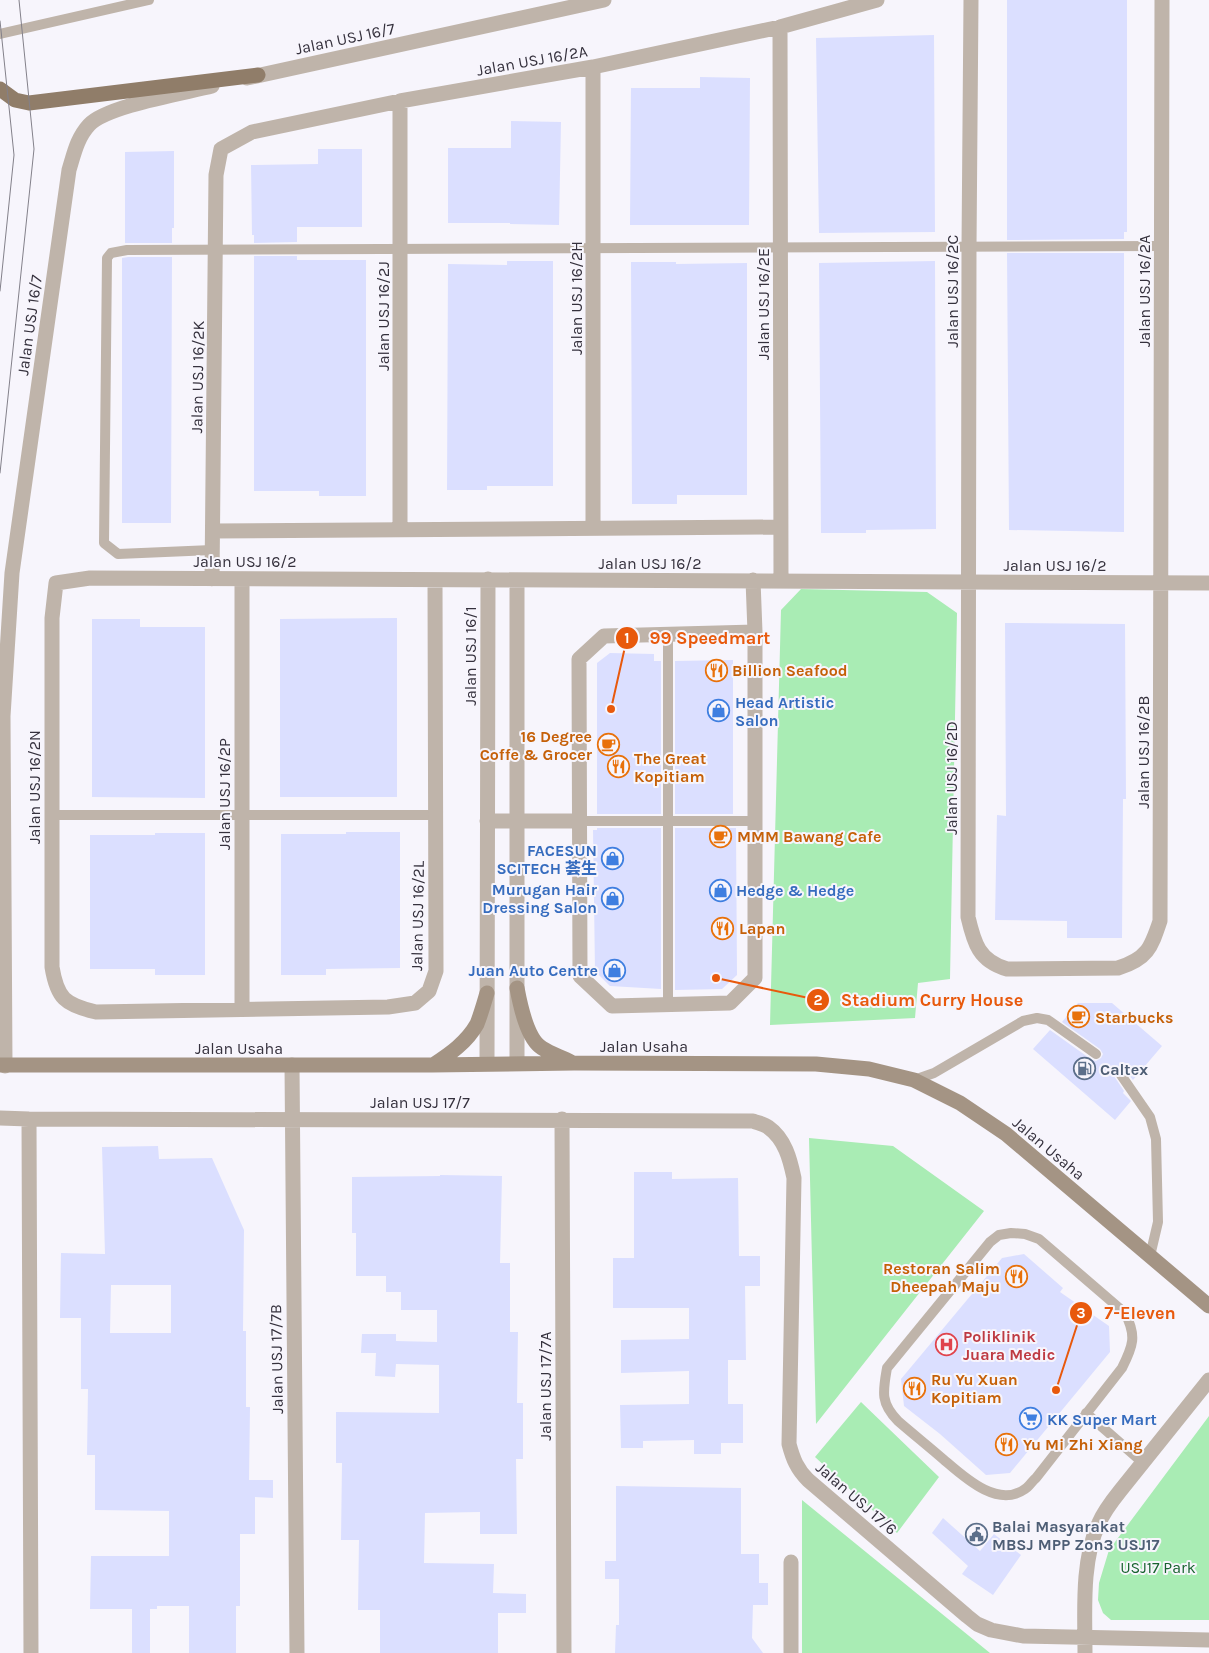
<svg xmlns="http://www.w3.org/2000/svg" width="1209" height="1653" font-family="Karla,'Noto Sans SC',sans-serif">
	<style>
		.green { fill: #a9ecb4 }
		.building { fill: #dbdfff; fill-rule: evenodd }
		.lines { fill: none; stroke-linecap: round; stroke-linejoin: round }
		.lane { stroke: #bfb4aa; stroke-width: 10 }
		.street { stroke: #bfb4aa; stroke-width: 15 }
		.secondary { stroke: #a49484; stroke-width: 15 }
		.primary { stroke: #907d69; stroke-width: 15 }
		.tram { stroke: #83808a; stroke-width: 1 }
		.labels { text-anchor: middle; stroke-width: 4; stroke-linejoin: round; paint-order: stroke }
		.street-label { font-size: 16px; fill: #35313d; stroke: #f7f5fc }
		.food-label { font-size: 16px; font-weight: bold; fill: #c56008; stroke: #f7f5fc; text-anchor: start }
		.shop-label { font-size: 16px; font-weight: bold; fill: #366cbe; stroke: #f7f5fc; text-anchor: start }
		.service-label { font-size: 16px; font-weight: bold; fill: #4e5e75; stroke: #f7f5fc; text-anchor: start }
		.health-label { font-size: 16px; font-weight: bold; fill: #be3a42; stroke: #f7f5fc; text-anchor: start }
		.park-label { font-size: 16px; fill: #18632f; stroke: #f7f5fc }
		.leader { fill: none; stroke: #e8590c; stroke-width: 2 }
		.callout-dot { fill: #e8590c; stroke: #f7f5fc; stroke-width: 2 }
		.mark-label { font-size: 15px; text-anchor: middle; font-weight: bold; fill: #fff }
		.callout-label { font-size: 18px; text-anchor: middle; font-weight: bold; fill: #e8590c; stroke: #f7f5fc; stroke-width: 4; stroke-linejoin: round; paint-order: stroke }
	</style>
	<rect width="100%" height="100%" fill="#f7f5fc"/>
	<path class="green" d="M 801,589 L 927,592 L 957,613 L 950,979 L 918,983 L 915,1018 L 770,1025 L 781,610 Z
		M 809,1138 L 893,1146 L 984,1211 L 816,1424 Z
		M 861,1402 L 939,1477 L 897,1533 L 815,1457 Z
		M 1209,1416 L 1209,1620 L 1111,1620 L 1103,1613 L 1098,1600 L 1099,1583 L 1109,1550 Z
		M 802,1500 L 990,1653 L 802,1653 Z"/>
	<path class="building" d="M 1007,0 L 1127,0 L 1127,232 L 1124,232 L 1124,239 L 1007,240 Z
		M 934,35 L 935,232 L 819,233 L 816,38 Z
		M 700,77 L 750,78 L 749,225 L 630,225 L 631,88 L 700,88 Z
		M 511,121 L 561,122 L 559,225 L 510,224 L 510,223 L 448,223 L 448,148 L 511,148 Z
		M 318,149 L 362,149 L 362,227 L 297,227 L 297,242 L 254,243 L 254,235 L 252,235 L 251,165 L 318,164 Z
		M 174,151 L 174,228 L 172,228 L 172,243 L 125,243 L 125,152 Z
		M 1007,253 L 1124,253 L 1124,532 L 1009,530 Z
		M 254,256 L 297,256 L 297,260 L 366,260 L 366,496 L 319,496 L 319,491 L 254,491 Z
		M 128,257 L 172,257 L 171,523 L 122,523 L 122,258 Z
		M 507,261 L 553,261 L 553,486 L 487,486 L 487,490 L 447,490 L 448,264 L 507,265 Z
		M 935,261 L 936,529 L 866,530 L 866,533 L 821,533 L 819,263 Z
		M 631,262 L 676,262 L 676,264 L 747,263 L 747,495 L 677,495 L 677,504 L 632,504 Z
		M 397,618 L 397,797 L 280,797 L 280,619 Z
		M 92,619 L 140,619 L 140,627 L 205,627 L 205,798 L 92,797 Z
		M 1005,623 L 1125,624 L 1126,799 L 1123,799 L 1122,938 L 1067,938 L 1067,921 L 995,920 L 997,815 L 1006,816 Z
		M 610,653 L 654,654 L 654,661 L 661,661 L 661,814 L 597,814 L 597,663 Z
		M 733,660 L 733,814 L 675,814 L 675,661 Z
		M 597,828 L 661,828 L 661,989 L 610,986 L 595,971 L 593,830 L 597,830 Z
		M 675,828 L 736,828 L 737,975 L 722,989 L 675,990 Z
		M 346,832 L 400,832 L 400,968 L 326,969 L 326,975 L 281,975 L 281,834 L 346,834 Z
		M 155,833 L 205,833 L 205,975 L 155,975 L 155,969 L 90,969 L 90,835 L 155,835 Z
		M 1078,1003 L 1112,1003 L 1162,1046 L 1133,1080 L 1124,1069 L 1120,1068 L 1115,1072 L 1114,1076 L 1124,1091 L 1123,1093 L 1131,1101 L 1115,1120 L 1033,1049 L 1050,1030 L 1092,1060 L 1096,1061 L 1101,1058 L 1103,1054 L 1100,1049 L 1062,1022 Z
		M 158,1146 L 159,1159 L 212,1158 L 244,1230 L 243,1331 L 246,1331 L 246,1407 L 250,1407 L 249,1480 L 273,1480 L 273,1498 L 255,1497 L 255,1534 L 240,1534 L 240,1606 L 236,1606 L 236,1653 L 189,1653 L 189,1606 L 157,1606 L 157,1609 L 150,1609 L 150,1653 L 132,1653 L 132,1609 L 90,1609 L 91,1556 L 169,1556 L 169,1511 L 95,1510 L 95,1455 L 87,1455 L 88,1389 L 81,1389 L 81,1318 L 60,1318 L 61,1253 L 105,1254 L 102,1147 ZM 111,1285 L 171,1285 L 171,1333 L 110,1333 Z
		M 634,1172 L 672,1172 L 672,1179 L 738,1178 L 739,1256 L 760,1256 L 760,1286 L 745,1286 L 746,1360 L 728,1360 L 728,1404 L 743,1404 L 743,1443 L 721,1443 L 721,1454 L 694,1454 L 694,1440 L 643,1441 L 643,1448 L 621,1448 L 620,1405 L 689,1404 L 689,1371 L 621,1373 L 621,1340 L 689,1339 L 689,1308 L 613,1308 L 613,1258 L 634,1258 Z
		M 440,1175 L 502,1176 L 500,1263 L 510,1263 L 510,1332 L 518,1332 L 517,1403 L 523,1403 L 523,1459 L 516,1459 L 517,1534 L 480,1534 L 480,1512 L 425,1513 L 424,1563 L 494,1564 L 493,1593 L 526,1594 L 526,1613 L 498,1613 L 498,1653 L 380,1653 L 380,1610 L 358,1610 L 359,1540 L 341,1540 L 342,1463 L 336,1463 L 336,1412 L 439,1413 L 439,1365 L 396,1364 L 395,1377 L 375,1376 L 376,1353 L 361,1353 L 362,1334 L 396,1334 L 396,1341 L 437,1342 L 437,1310 L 401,1310 L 401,1292 L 386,1292 L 386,1276 L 356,1276 L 356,1233 L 352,1233 L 352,1177 L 440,1176 Z
		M 1024,1254 L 1063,1288 L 1060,1292 L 1109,1326 L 1110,1352 L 1010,1473 L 986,1475 L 940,1434 L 904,1406 L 901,1379 L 1002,1258 Z
		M 616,1486 L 741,1488 L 741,1554 L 759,1554 L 759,1583 L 768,1583 L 768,1605 L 753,1605 L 752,1638 L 763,1653 L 615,1653 L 616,1625 L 619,1625 L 619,1579 L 605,1579 L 605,1561 L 616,1561 Z
		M 943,1518 L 980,1551 L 994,1534 L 1021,1555 L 993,1595 L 962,1574 L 968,1566 L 932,1533 Z"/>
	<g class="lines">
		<path class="lane" d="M 0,34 L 149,0
			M 212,550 L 118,554 L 104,543 L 107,258 L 111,253 L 127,250 L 1162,246
			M 52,815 L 435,815
			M 580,821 L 755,821
			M 668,1005 L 668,634
			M 1121,1075 L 1150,1117 L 1156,1139 L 1158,1222 L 1150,1256
			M 914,1080 L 934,1073 L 1023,1021 L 1037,1018 L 1048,1020 L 1096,1054
			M 1011,1233 L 1025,1234 L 1039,1239 L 1125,1313 C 1137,1336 1133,1346 1122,1368 L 1036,1478 C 1032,1481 1029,1487 1025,1489 C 997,1509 963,1476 943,1459 C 928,1446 913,1434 898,1421 C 880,1403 883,1391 887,1368 L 990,1242 L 999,1235 Z
			M 1086,1413 L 1142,1462"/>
		<path class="street" d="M 971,0 L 969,247 L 968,917 C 974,943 979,961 1007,969 L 1118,968 C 1147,959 1151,948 1160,921 L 1162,0
			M 780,27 L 781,581
			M 247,78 L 604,0
			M 400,101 L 400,530
			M 593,528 L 593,67
			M 213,531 L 781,527
			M 212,579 L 216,175 L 221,149 L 252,132 L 400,101 L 593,67 L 780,27 L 877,0
			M 242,579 L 242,1009
			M 435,580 L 436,971 L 429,991 L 415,1003 L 388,1007 L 96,1012 C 65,1005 57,998 52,967 L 52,618 L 56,583 L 90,578 L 1209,583
			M 517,580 L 517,1063
			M 753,580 L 755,632 L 755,978 L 730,1003 L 612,1006 L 580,976 L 579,659 L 604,636 L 755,632
			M 487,821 L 580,821
			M 487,1063 L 488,579
			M 292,1065 L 297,1653
			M 5,1066 L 3,716 L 12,573 L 69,170 C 74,154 77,138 89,125 C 106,106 185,93 212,86
			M 0,1118 L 29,1119 L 753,1121 C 758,1123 764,1124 768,1127 C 785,1139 790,1159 794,1178 L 789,1444 C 793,1459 797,1469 808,1480 L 967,1616 L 977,1624 L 991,1630 L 1023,1636 L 1209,1640
			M 29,1119 L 31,1653
			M 562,1119 L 564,1653
			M 791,1562 L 791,1653
			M 1085,1653 C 1085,1613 1081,1560 1099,1523 C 1104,1511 1112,1501 1120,1491 L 1209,1380"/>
		<path class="secondary" d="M 517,988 C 520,1004 527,1039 542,1048 C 551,1054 562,1057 571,1062
			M 0,1065 L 432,1065 L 574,1063 L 816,1064 L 869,1069 L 914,1080 L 960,1103 L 1006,1134 L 1209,1306
			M 433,1065 C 450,1054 467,1042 477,1024 C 481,1014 484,1003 487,993"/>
		<path class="primary" d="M 0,89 L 15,100 L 29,103 L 258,75"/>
		<path class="tram" d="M 0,21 L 14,155 L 0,291
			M 0,473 L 34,149 L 19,0"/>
	</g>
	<defs>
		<symbol id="restaurant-ring" viewBox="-11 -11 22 22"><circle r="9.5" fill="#f7f5fc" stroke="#e8710a" stroke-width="1.5"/><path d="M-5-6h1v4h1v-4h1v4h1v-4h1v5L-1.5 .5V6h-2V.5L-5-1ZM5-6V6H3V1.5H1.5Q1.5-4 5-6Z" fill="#e8710a"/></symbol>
		<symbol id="shop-ring" viewBox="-11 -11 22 22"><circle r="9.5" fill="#f7f5fc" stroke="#3f7fe0" stroke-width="1.5"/><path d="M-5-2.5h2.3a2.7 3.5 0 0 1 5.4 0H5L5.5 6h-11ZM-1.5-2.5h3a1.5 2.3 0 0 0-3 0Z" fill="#3f7fe0"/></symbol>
		<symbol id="cafe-ring" viewBox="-11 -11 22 22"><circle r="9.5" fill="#f7f5fc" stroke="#e8710a" stroke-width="1.5"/><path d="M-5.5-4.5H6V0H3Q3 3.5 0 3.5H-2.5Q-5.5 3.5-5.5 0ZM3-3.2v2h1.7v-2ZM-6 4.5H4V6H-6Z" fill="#e8710a"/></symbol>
		<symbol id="fuel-ring" viewBox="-11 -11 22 22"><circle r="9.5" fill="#f7f5fc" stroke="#5c6f8a" stroke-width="1.5"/><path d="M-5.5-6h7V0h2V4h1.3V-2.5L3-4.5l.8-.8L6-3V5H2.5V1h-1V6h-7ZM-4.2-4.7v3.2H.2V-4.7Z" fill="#5c6f8a"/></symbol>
		<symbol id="hospital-ring" viewBox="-11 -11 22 22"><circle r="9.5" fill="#f7f5fc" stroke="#e0444e" stroke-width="1.5"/><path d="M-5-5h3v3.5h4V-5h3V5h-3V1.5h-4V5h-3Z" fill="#e0444e"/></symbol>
		<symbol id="supermarket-ring" viewBox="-11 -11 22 22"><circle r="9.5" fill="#f7f5fc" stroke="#3f7fe0" stroke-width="1.5"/><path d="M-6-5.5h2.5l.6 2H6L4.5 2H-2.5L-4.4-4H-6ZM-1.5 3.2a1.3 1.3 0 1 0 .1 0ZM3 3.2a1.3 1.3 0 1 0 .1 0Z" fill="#3f7fe0"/></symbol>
		<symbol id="civic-ring" viewBox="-11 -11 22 22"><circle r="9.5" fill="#f7f5fc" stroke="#5c6f8a" stroke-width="1.5"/><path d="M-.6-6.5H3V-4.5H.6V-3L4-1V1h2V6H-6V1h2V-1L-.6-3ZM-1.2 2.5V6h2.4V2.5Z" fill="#5c6f8a"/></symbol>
	</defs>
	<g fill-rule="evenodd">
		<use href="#restaurant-ring" x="704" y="658" width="25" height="25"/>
		<use href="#shop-ring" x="706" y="698" width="25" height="25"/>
		<use href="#cafe-ring" x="596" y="732" width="25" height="25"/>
		<use href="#restaurant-ring" x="606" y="754" width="25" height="25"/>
		<use href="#cafe-ring" x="708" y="824" width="25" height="25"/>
		<use href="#shop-ring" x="600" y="846" width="25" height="25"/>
		<use href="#shop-ring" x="708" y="878" width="25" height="25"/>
		<use href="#shop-ring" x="600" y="886" width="25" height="25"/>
		<use href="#restaurant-ring" x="710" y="916" width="25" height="25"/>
		<use href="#shop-ring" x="602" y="958" width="25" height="25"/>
		<use href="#cafe-ring" x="1066" y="1004" width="25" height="25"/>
		<use href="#fuel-ring" x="1072" y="1056" width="25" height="25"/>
		<use href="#restaurant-ring" x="1004" y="1264" width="25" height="25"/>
		<use href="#hospital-ring" x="934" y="1332" width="25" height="25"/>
		<use href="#restaurant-ring" x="902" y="1376" width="25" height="25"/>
		<use href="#supermarket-ring" x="1018" y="1406" width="25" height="25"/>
		<use href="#restaurant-ring" x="994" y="1432" width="25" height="25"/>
		<use href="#civic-ring" x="964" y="1522" width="25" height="25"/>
	</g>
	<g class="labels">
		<g class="street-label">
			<text transform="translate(345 38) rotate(-12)" y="6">Jalan USJ 16/7</text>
			<text transform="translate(532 60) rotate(-10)" y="6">Jalan USJ 16/2A</text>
			<text transform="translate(952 291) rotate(-90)" y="6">Jalan USJ 16/2C</text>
			<text transform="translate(1144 291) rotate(-90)" y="6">Jalan USJ 16/2A</text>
			<text transform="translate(576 298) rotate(-90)" y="6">Jalan USJ 16/2H</text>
			<text transform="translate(763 304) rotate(-90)" y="6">Jalan USJ 16/2E</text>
			<text transform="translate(383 316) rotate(-90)" y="6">Jalan USJ 16/2J</text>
			<text transform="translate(29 325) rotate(-82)" y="6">Jalan USJ 16/7</text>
			<text transform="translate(197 377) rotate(-89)" y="6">Jalan USJ 16/2K</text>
			<text x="245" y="567">Jalan USJ 16/2</text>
			<text x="650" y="569">Jalan USJ 16/2</text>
			<text x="1055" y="571">Jalan USJ 16/2</text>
			<text transform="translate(470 656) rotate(-90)" y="6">Jalan USJ 16/1</text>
			<text transform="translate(1143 752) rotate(-90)" y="6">Jalan USJ 16/2B</text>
			<text transform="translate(951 778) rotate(-90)" y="6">Jalan USJ 16/2D</text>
			<text transform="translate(34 787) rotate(-90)" y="6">Jalan USJ 16/2N</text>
			<text transform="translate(224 794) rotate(-90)" y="6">Jalan USJ 16/2P</text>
			<text transform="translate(417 916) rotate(-89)" y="6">Jalan USJ 16/2L</text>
			<text x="644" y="1052">Jalan Usaha</text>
			<text x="239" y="1054">Jalan Usaha</text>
			<text x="420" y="1108">Jalan USJ 17/7</text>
			<text transform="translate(1049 1148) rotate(40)" y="6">Jalan Usaha</text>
			<text transform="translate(276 1359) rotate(-91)" y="6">Jalan USJ 17/7B</text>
			<text transform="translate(545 1386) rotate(-90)" y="6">Jalan USJ 17/7A</text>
			<text transform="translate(857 1498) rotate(41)" y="6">Jalan USJ 17/6</text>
		</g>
		<g class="food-label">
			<text x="732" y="676">Billion Seafood</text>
			<text x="592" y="742" text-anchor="end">16 Degree<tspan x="592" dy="18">Coffe &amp; Grocer</tspan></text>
			<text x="634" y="764">The Great<tspan x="634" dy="18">Kopitiam</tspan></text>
			<text x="737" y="842">MMM Bawang Cafe</text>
			<text x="739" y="934">Lapan</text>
			<text x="1095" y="1023">Starbucks</text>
			<text x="1000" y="1274" text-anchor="end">Restoran Salim<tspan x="1000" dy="18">Dheepah Maju</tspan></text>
			<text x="931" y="1385">Ru Yu Xuan<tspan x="931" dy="18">Kopitiam</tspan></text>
			<text x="1023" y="1450">Yu Mi Zhi Xiang</text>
		</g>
		<g class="shop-label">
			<text x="735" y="708">Head Artistic<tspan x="735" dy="18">Salon</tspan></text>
			<text x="597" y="856" text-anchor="end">FACESUN<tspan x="597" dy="18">SCITECH 荟生</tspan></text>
			<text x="597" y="895" text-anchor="end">Murugan Hair<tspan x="597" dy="18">Dressing Salon</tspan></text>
			<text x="736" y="896">Hedge &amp; Hedge</text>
			<text x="598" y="976" text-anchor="end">Juan Auto Centre</text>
			<text x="1047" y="1425">KK Super Mart</text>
		</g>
		<g class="service-label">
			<text x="1100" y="1075">Caltex</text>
			<text x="992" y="1532">Balai Masyarakat<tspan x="992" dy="18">MBSJ MPP Zon3 USJ17</tspan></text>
		</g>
		<g class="health-label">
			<text x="963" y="1342">Poliklinik<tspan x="963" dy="18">Juara Medic</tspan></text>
		</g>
		<g class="park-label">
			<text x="1158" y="1573">USJ17 Park</text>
		</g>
	</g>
	<path class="leader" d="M611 709L627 638M716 978L818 1000M1056 1390L1081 1313"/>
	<g class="callout-dot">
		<circle cx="611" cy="709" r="5"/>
		<circle cx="716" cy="978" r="5"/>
		<circle cx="1056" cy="1390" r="5"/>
		<circle cx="627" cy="638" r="12"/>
		<circle cx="818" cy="1000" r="12"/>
		<circle cx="1081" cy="1313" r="12"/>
	</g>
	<g class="mark-label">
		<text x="627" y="643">1</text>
		<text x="818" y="1005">2</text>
		<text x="1081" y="1318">3</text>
	</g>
	<g class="callout-label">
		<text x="710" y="644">99 Speedmart</text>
		<text x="932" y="1006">Stadium Curry House</text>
		<text x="1140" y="1319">7-Eleven</text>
	</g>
</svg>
